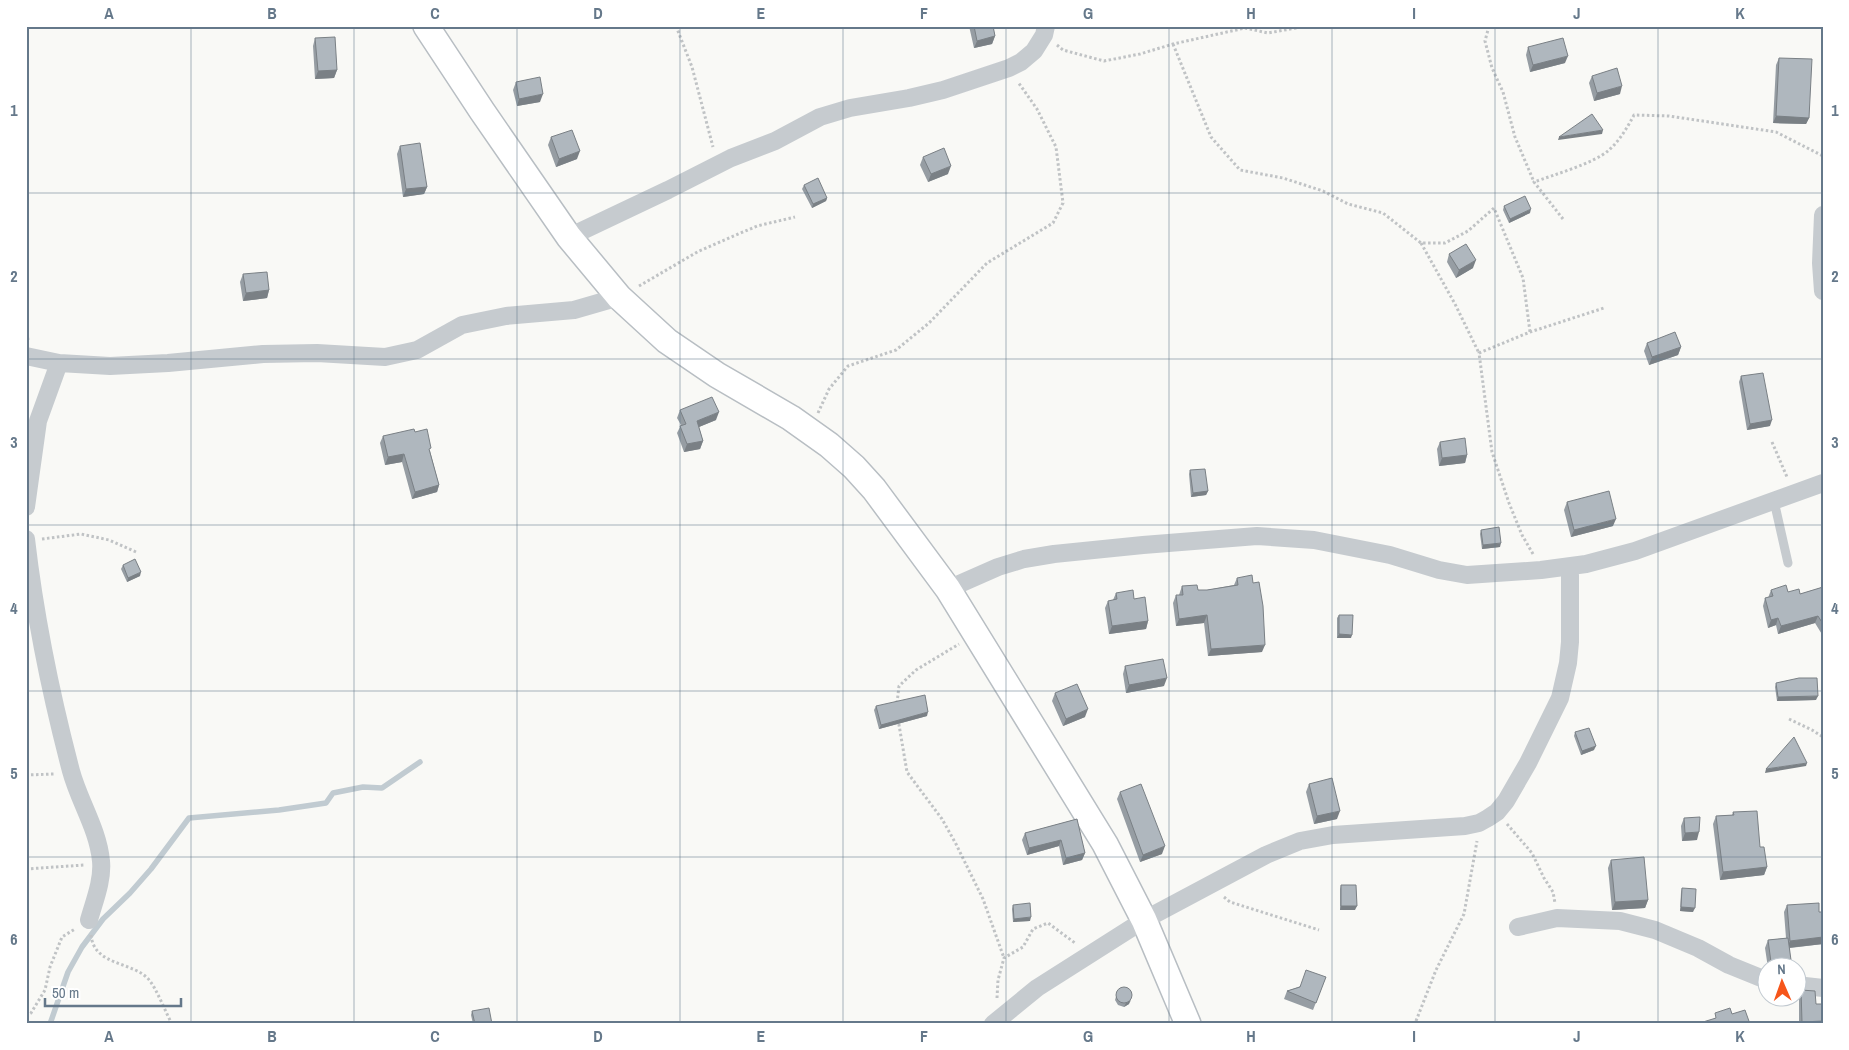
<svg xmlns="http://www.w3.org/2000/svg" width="1849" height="1050" font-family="'Archivo Narrow',sans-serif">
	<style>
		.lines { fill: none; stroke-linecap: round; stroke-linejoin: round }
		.stream { stroke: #c1cbd1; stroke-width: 5.5 }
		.secondary-casing { stroke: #b8bec3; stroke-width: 28 }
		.path { stroke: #c0c3c5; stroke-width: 3; stroke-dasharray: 2.5 2.5; stroke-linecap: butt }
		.lane { stroke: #c6cbcf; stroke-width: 9 }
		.street { stroke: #c6cbcf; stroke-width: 18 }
		.secondary { stroke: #fff; stroke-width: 25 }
		.wall { fill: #969da3 }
		.shaded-wall { fill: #7a8085 }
		.building { fill: #afb7be; stroke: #7a8085 }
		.grid { fill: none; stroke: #65788a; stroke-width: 1; stroke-opacity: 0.55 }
		.neatline { fill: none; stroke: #65788a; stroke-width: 2 }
		.grid-label { font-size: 16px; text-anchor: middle; font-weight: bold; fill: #65788a }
	</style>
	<rect width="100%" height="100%" fill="#f9f9f6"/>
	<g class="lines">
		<path class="stream" d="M 50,1024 L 68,972 L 82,947 L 103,919 L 130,893 L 151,869 L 189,818 L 279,810 L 326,803 L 333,793 L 363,787 L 382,788 L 420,762"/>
		<defs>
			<path id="secondary" d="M 426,26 L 482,111 L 569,237 L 619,297 L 667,341 L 717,375 L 791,418 L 829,445 L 854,467 L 874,489 L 948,589 L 1105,844 L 1144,920 L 1188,1024"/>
		</defs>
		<use href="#secondary" class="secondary-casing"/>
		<path class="path" d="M 676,26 L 692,67 L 713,147
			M 1489,26 L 1485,41 L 1492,68 L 1503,92 L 1515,137 L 1534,182
			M 1173,44 L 1211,137 L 1240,170 L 1283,178 L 1323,191 L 1348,204 L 1383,213 L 1421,243 L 1445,243 L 1468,231 L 1494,208 L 1523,278 L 1530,332
			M 1057,45 L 1063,50 L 1104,61 L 1140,54 L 1173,44 L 1245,28 L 1268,33 L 1307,26
			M 1563,219 L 1534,182 C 1553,175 1595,163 1609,150 C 1620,140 1627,128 1634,115 L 1669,116 L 1776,132 L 1823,156
			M 1421,243 L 1455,304 L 1479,353
			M 639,286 L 699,251 L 757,226 L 795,217
			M 26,328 L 28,340
			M 818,413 L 829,389 L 848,366 L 896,350 L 929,323 L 987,263 L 1053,223 L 1063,203 L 1056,147 L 1037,109 L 1018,82
			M 1772,442 L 1787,477
			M 42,539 L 81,534 L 109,540 L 136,552
			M 1533,554 L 1522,535 L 1509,503 L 1492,452 L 1479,353 L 1530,332 L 1604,308
			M 897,703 L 899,686 L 916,670 L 959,644
			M 898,719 L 907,772 L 942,819 L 956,844 L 983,899 L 1004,958
			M 1789,719 L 1812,730 L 1823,737
			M 26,775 L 54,774
			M 1507,824 L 1532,853 L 1544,878 L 1553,892 L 1555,903
			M 26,869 L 84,865
			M 1224,897 L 1230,902 L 1319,930
			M 91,935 C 94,967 135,961 150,981 C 157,990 166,1013 172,1024
			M 997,998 L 998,980 L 1004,958 L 1023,947 L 1033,929 L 1048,923 L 1075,943
			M 26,1016 L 31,1013 L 45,990 L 50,967 L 62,937 L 75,929
			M 351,1021 L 351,1024
			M 1416,1021 L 1436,970 L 1464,914 L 1477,841"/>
		<path class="lane" d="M 1774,501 L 1788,563"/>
		<path class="street" d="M 1823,215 L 1821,263 L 1823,291
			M 569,237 L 668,190 L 731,158 L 775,141 L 820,117 L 850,108 L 909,98 L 943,90 L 1009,68 L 1021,62 L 1034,51 L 1044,35 L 1046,26
			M 26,356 L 59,363 L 110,366 L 168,363 L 263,354 L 317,353 L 385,357 L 417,350 L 462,325 L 506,316 L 574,310 L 619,297
			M 26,507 L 38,421 L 59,363
			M 26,539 C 35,617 51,695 71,771 C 79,801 98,829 101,861 C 103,880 94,902 89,920
			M 948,589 L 998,567 L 1024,559 L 1054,554 L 1143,545 L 1257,536 L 1314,540 L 1390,555 L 1439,570 L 1467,575 L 1541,570 L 1586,564 L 1635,551 L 1823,483
			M 1518,927 L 1557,918 L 1620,921 L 1655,930 L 1698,948 L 1729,965 L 1766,980
			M 1796,985 L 1823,988
			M 993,1024 L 1037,988 L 1144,920 L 1266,855 L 1300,841 L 1333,835 L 1465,826 L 1479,823 L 1488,818 L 1497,812 L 1506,801 L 1528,763 L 1560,698 L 1568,663 L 1570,642 L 1570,567"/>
		<use href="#secondary" class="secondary"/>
	</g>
	<path class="wall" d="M 969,26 L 993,26 L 995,36 L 992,44 L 974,48 Z
		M 315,38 L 337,70 L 334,78 L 315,79 L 313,46 Z
		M 1528,47 L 1565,63 L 1530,72 L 1526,55 Z
		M 1779,58 L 1809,118 L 1806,124 L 1773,123 L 1776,65 Z
		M 1592,76 L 1620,94 L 1594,101 L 1589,83 Z
		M 516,82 L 540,102 L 517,106 L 513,90 Z
		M 551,137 L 577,159 L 556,167 L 548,145 Z
		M 400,146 L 427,187 L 424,194 L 403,197 L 397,154 Z
		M 923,157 L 948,174 L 928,182 L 920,165 Z
		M 804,185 L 827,198 L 826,201 L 812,208 L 802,189 Z
		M 1504,206 L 1530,213 L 1509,223 L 1503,210 Z
		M 1449,254 L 1473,268 L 1456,278 L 1447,262 Z
		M 243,274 L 269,290 L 267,298 L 243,301 L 240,282 Z
		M 1647,343 L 1681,347 L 1678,355 L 1649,365 L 1644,351 Z
		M 1741,376 L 1770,426 L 1747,430 L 1739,382 Z
		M 680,410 L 716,420 L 699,427 L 703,441 L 700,449 L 684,452 L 677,433 L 681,425 L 677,418 Z
		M 415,432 L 430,451 L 439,485 L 437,492 L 412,499 L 402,462 L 385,465 L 380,443 L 383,436 Z
		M 1440,442 L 1467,455 L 1465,463 L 1439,466 L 1437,449 Z
		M 1190,470 L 1208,491 L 1206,495 L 1191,497 L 1189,474 Z
		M 1567,502 L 1613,526 L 1571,537 L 1564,510 Z
		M 1481,530 L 1500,547 L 1482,549 L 1480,534 Z
		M 123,565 L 140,576 L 127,582 L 121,569 Z
		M 1237,578 L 1262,652 L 1208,656 L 1204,623 L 1176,626 L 1173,603 L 1176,595 L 1179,595 L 1182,586 L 1198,590 L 1207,590 L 1234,585 Z
		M 1823,587 L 1823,636 L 1815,623 L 1778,634 L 1776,625 L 1768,628 L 1763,606 L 1765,598 L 1768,598 L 1771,590 L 1800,594 Z
		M 1116,593 L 1148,621 L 1146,629 L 1109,634 L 1105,608 L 1108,601 L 1113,600 Z
		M 1339,615 L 1351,638 L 1337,638 L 1337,618 Z
		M 1125,666 L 1164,686 L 1126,693 L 1123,674 Z
		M 1776,683 L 1816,700 L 1777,701 L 1775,687 Z
		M 1055,693 L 1085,717 L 1063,726 L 1052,701 Z
		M 876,706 L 927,716 L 879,729 L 874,710 Z
		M 1575,732 L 1594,750 L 1581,755 L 1574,736 Z
		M 1309,784 L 1337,819 L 1314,824 L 1306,792 Z
		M 1120,792 L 1162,854 L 1140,862 L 1117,799 Z
		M 1733,812 L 1760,847 L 1767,867 L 1764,875 L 1720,880 L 1713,824 L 1716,816 L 1732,815 Z
		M 1684,818 L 1697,840 L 1682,841 L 1681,826 Z
		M 1077,819 L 1085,853 L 1082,860 L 1063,865 L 1059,846 L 1027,855 L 1022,840 L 1025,833 Z
		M 1611,860 L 1648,900 L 1645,908 L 1612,910 L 1608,868 Z
		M 1341,885 L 1355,910 L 1340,910 L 1340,889 Z
		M 1682,888 L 1693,912 L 1680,911 L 1681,892 Z
		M 1013,905 L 1030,921 L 1013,922 L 1012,909 Z
		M 1787,905 L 1819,912 L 1823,912 L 1823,944 L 1790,948 L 1789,968 L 1768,968 L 1765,948 L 1768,940 L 1786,938 L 1784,912 Z
		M 1326,977 L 1313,1010 L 1284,999 L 1287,991 Z
		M 1118,990 L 1129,1004 L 1124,1007 L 1118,1005 L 1115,1000 Z
		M 1801,990 L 1816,1004 L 1823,1024 L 1799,1024 L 1799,996 Z
		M 472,1011 L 492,1024 L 473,1024 L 471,1015 Z"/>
	<path class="shaded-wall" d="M 995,36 L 992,44 L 974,48 L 977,41 Z
		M 1568,56 L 1565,63 L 1530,72 L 1533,65 Z
		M 337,70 L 334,78 L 315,79 L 318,71 Z
		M 1622,86 L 1620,94 L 1594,101 L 1597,93 Z
		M 543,94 L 540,102 L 517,106 L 519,99 Z
		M 1776,116 L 1809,118 L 1806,124 L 1773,123 Z
		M 1603,130 L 1602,134 L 1558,140 L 1559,137 Z
		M 580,151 L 577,159 L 556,167 L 559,159 Z
		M 951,166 L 948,174 L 928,182 L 931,174 Z
		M 427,187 L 424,194 L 403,197 L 406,189 Z
		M 827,198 L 826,201 L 812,208 L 813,204 Z
		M 1531,209 L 1530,213 L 1509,223 L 1510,219 Z
		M 1476,260 L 1473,268 L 1456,278 L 1459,270 Z
		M 269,290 L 267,298 L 243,301 L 246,293 Z
		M 1681,347 L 1678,355 L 1649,365 L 1652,357 Z
		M 719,412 L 716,420 L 694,429 L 697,421 Z
		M 1772,420 L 1770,426 L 1747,430 L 1750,424 Z
		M 703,441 L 700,449 L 684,452 L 687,444 Z
		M 404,454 L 402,462 L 385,465 L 388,457 Z
		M 1467,455 L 1465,463 L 1439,466 L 1442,458 Z
		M 439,485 L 437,492 L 412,499 L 415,492 Z
		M 1208,491 L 1206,495 L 1191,497 L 1193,493 Z
		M 1616,519 L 1613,526 L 1571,537 L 1574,530 Z
		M 1501,543 L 1500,547 L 1482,549 L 1483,545 Z
		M 141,572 L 140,576 L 127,582 L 128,578 Z
		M 1207,615 L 1204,623 L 1176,626 L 1179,619 Z
		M 1818,616 L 1815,623 L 1778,634 L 1781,626 Z
		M 1778,618 L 1776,625 L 1768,628 L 1771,620 Z
		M 1148,621 L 1146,629 L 1109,634 L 1112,626 Z
		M 1339,634 L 1352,635 L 1351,638 L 1337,638 Z
		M 1265,645 L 1262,652 L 1208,656 L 1211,649 Z
		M 1167,678 L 1164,686 L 1126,693 L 1129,685 Z
		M 1818,696 L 1816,700 L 1777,701 L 1778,697 Z
		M 1088,709 L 1085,717 L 1063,726 L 1066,719 Z
		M 928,712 L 927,716 L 879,729 L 881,725 Z
		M 1596,746 L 1594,750 L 1581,755 L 1582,751 Z
		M 1807,763 L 1806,766 L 1765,773 L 1766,769 Z
		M 1340,811 L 1337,819 L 1314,824 L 1317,816 Z
		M 1699,832 L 1697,840 L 1682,841 L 1685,833 Z
		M 1061,840 L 1059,846 L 1027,855 L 1029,848 Z
		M 1165,846 L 1162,854 L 1140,862 L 1143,855 Z
		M 1085,853 L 1082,860 L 1063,865 L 1066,858 Z
		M 1767,867 L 1764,875 L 1720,880 L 1723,872 Z
		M 1648,900 L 1645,908 L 1612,910 L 1615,902 Z
		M 1341,906 L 1357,906 L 1355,910 L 1340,910 Z
		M 1681,907 L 1695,908 L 1693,912 L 1680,911 Z
		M 1031,917 L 1030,921 L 1013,922 L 1014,919 Z
		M 1823,937 L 1823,944 L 1787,948 L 1790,941 Z
		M 1791,960 L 1789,968 L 1769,968 L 1771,962 Z
		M 1131,1000 L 1129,1004 L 1124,1007 L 1126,1003 Z
		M 1823,1021 L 1823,1024 L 1801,1024 L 1802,1022 Z"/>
	<path class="building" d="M 974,26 L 993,26 L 995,36 L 977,41 Z
		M 335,37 L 337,70 L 318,71 L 315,38 Z
		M 1563,38 L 1568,56 L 1533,65 L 1528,47 Z
		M 1779,58 L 1812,59 L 1809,118 L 1776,116 Z
		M 1617,68 L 1622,86 L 1597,93 L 1592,76 Z
		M 540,77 L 543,94 L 519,99 L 516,82 Z
		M 1592,114 L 1603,130 L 1559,137 Z
		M 572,130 L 580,151 L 559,159 L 551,137 Z
		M 420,143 L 427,187 L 406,189 L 400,146 Z
		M 944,148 L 951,166 L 931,174 L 923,157 Z
		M 818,178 L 827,198 L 813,204 L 804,185 Z
		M 1525,196 L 1531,209 L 1510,219 L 1504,206 Z
		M 1466,244 L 1476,260 L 1459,270 L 1449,254 Z
		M 267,272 L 269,290 L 246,293 L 243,274 Z
		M 1675,332 L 1681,347 L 1652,357 L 1647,343 Z
		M 1763,373 L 1772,420 L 1750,424 L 1741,376 Z
		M 712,397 L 719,412 L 697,421 L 703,441 L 687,444 L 680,426 L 686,424 L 680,410 Z
		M 414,429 L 415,432 L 427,429 L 431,448 L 429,449 L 439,485 L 415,492 L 404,454 L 388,457 L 383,436 Z
		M 1465,438 L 1467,455 L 1442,458 L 1440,442 Z
		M 1205,469 L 1208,491 L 1193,493 L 1190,470 Z
		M 1609,491 L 1616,519 L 1574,530 L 1567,502 Z
		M 1499,527 L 1501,543 L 1483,545 L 1481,530 Z
		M 135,559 L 141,572 L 128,578 L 123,565 Z
		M 1252,575 L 1253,583 L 1259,582 L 1263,606 L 1265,645 L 1211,649 L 1207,615 L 1179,619 L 1176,595 L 1183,595 L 1182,586 L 1197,585 L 1198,590 L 1207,590 L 1238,585 L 1237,578 Z
		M 1786,585 L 1788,592 L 1799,589 L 1800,594 L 1823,587 L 1823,624 L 1818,616 L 1781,626 L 1778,618 L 1771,620 L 1765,598 L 1773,596 L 1771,590 Z
		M 1133,590 L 1134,599 L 1145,597 L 1148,621 L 1112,626 L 1108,601 L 1117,599 L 1116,593 Z
		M 1339,615 L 1353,615 L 1352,635 L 1339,634 Z
		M 1163,659 L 1167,678 L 1129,685 L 1125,666 Z
		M 1799,678 L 1817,678 L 1818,696 L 1778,697 L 1776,683 Z
		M 1077,684 L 1088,709 L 1066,719 L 1055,693 Z
		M 925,695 L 928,712 L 881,725 L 876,706 Z
		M 1589,728 L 1596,746 L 1582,751 L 1575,732 Z
		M 1794,737 L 1807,763 L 1766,769 Z
		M 1332,778 L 1340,811 L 1317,816 L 1309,784 Z
		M 1141,784 L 1165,846 L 1143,855 L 1120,792 Z
		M 1757,811 L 1760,847 L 1764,847 L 1767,867 L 1723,872 L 1716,816 L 1734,815 L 1733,812 Z
		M 1700,817 L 1699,832 L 1685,833 L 1684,818 Z
		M 1077,819 L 1085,853 L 1066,858 L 1061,840 L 1029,848 L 1025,833 Z
		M 1644,857 L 1648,900 L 1615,902 L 1611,860 Z
		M 1341,885 L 1356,885 L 1357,906 L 1341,906 Z
		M 1682,888 L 1696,889 L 1695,908 L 1681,907 Z
		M 1030,903 L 1031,917 L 1014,919 L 1013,905 Z
		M 1819,903 L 1819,912 L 1823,912 L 1823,937 L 1790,941 L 1787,905 Z
		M 1788,938 L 1791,960 L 1771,962 L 1768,940 Z
		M 1306,970 L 1326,977 L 1316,1003 L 1287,991 L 1300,987 Z
		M1116 995a8 8 0 1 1 16 0a8 8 0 1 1-16 0Z
		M 1801,990 L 1815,991 L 1816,1004 L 1823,1004 L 1823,1021 L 1802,1022 Z
		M 489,1008 L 492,1024 L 475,1024 L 472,1011 Z
		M 1730,1008 L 1732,1014 L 1745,1010 L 1750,1024 L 1704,1024 L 1703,1022 L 1716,1018 L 1715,1013 Z
		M 1669,1022 L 1669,1024 L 1651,1024 Z"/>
	<path class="grid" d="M 191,26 L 191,1024M 354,26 L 354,1024M 517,26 L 517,1024M 680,26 L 680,1024M 843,26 L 843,1024M 1006,26 L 1006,1024M 1169,26 L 1169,1024M 1332,26 L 1332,1024M 1495,26 L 1495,1024M 1658,26 L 1658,1024M 26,193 L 1823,193M 26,359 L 1823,359M 26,525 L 1823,525M 26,691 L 1823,691M 26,857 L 1823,857"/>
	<rect width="1849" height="1050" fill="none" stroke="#ffffff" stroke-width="55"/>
	<g transform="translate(1782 982) rotate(358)"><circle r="24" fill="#ffffff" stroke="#c1c9d0"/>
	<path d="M0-4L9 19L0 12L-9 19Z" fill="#f6551a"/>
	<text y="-8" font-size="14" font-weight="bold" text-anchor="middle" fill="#65788a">N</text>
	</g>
	<path d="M45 998v8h136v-8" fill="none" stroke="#65788a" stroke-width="2.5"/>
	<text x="52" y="998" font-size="15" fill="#65788a" stroke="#ffffff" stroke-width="4" paint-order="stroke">50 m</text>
	<rect x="28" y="28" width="1794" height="994" class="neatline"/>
	<g class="grid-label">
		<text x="109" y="19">A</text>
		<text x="272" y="19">B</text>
		<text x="435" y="19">C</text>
		<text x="598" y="19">D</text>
		<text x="761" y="19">E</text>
		<text x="924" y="19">F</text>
		<text x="1088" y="19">G</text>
		<text x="1251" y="19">H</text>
		<text x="1414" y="19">I</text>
		<text x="1577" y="19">J</text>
		<text x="1740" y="19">K</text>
		<text x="14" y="116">1</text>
		<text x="1835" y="116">1</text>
		<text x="14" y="282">2</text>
		<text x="1835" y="282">2</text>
		<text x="14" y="448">3</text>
		<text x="1835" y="448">3</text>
		<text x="14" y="614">4</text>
		<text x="1835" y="614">4</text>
		<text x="14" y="779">5</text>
		<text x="1835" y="779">5</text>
		<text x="14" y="945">6</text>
		<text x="1835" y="945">6</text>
		<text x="109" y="1042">A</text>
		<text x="272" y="1042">B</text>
		<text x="435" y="1042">C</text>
		<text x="598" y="1042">D</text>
		<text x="761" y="1042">E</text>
		<text x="924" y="1042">F</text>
		<text x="1088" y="1042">G</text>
		<text x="1251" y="1042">H</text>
		<text x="1414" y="1042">I</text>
		<text x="1577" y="1042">J</text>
		<text x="1740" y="1042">K</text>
	</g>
</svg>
